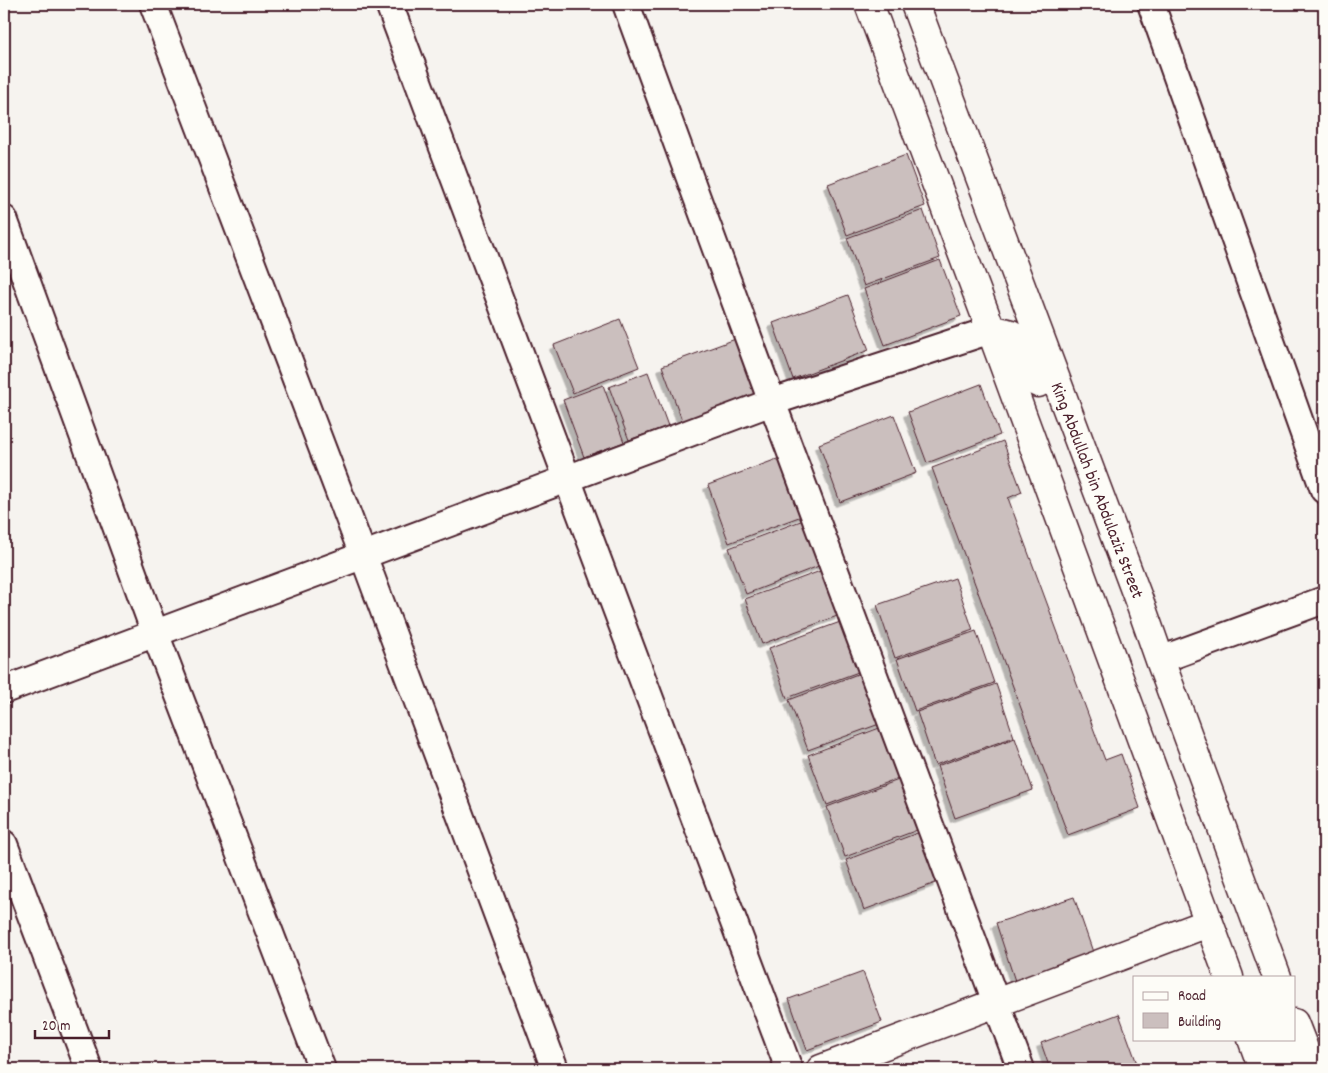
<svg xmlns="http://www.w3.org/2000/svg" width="1328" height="1073" font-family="Dekko,sans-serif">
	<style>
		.building { fill: #cbbfbe; stroke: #4a1f2b; filter: url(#shadow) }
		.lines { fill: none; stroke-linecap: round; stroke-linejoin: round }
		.street-casing { stroke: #4a1f2b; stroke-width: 30 }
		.secondary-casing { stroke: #4a1f2b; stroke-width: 31 }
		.street { stroke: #fdfcf7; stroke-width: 26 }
		.secondary { stroke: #fdfcf7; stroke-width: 28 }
		.labels { text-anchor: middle; stroke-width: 4; stroke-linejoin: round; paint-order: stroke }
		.street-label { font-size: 18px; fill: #4a1f2b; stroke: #fdfcf7 }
	</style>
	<defs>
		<filter id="shadow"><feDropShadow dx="-4.5" dy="4.5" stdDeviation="0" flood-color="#0004"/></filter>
	</defs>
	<rect width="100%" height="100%" fill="#f6f3ef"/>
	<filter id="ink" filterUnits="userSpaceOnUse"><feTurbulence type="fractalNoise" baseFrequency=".02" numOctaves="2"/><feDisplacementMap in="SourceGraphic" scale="10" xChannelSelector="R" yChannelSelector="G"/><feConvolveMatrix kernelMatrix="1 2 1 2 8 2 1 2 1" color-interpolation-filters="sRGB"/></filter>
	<g filter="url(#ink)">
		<path class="building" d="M 906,155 L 925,206 L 847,235 L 828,184 Z
			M 923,210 L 940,258 L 864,286 L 847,238 Z
			M 940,260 L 961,316 L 885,345 L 864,289 Z
			M 848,295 L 869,350 L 793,379 L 773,323 Z
			M 620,319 L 639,367 L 573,393 L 554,345 Z
			M 741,337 L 761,394 L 683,423 L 662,366 Z
			M 648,372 L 668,426 L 629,440 L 609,387 Z
			M 981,384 L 1000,435 L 927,463 L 908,412 Z
			M 603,385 L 624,442 L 584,457 L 563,400 Z
			M 894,415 L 916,473 L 840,502 L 819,444 Z
			M 1003,441 L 1022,492 L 1008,498 L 1105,760 L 1121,754 L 1140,808 L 1068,835 L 932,468 Z
			M 785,456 L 807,514 L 729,543 L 708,485 Z
			M 806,519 L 824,564 L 746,594 L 729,548 Z
			M 823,570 L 840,615 L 762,644 L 745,599 Z
			M 955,578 L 973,630 L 895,658 L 877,605 Z
			M 843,621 L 861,671 L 787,698 L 769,648 Z
			M 976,631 L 994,683 L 915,711 L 897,659 Z
			M 863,672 L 882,723 L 808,750 L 789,700 Z
			M 996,684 L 1014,737 L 935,765 L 917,712 Z
			M 882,727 L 901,777 L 827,805 L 808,755 Z
			M 1015,738 L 1033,790 L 955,818 L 937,766 Z
			M 901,779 L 920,829 L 845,857 L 827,807 Z
			M 920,832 L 938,882 L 864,910 L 846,860 Z
			M 1074,897 L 1094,955 L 1015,981 L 996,923 Z
			M 863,972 L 882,1022 L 807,1050 L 789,999 Z
			M 1119,1014 L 1139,1069 L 1050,1069 L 1041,1043 Z"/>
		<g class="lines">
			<defs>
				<path id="street" d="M 153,4 L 363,555 L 555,1069
					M 389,4 L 789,1069
					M 626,4 L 772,402 L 1021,1069
					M 1151,4 L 1324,490
					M 4,219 L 155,633 L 322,1069
					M 1160,660 L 1324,600
					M 4,690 L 772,402 L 991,330
					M 4,844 L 89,1069"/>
				<path id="secondary" d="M 869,4 L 991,330 L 1229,977
					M 915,4 L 1141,606 L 1160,660 L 1277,977
					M 991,330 C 997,331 1005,332 1011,334 C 1026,342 1032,368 1038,383
					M 1294,1023 L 1312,1069
					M 1252,1039 L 1263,1069
					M 1275,1039 L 1279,1046 L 1288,1069
					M 821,1069 L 1208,923"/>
			</defs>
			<use href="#street" class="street-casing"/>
			<use href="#secondary" class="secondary-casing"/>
			<use href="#street" class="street"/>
			<use href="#secondary" class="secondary"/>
		</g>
	</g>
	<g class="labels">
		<g class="street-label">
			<text transform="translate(1098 490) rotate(69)" y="6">King Abdullah bin Abdulaziz Street</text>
		</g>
	</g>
	<rect width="1328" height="1073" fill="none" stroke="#fdfcf7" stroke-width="20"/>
	<rect x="10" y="10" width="1308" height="1053" fill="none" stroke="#4a1f2b" stroke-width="2" filter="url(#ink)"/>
	<rect x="1133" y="976" width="162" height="65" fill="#fdfcf7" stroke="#b5a4a5"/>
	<rect x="1143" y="992" width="25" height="8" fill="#fdfcf7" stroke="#b5a4a5"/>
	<text x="1178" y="1000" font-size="15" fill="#4a1f2b">Road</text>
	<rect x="1143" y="1013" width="25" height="15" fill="#cbbfbe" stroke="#b5a4a5"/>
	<text x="1178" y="1026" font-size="15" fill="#4a1f2b">Building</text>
	<path d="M35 1030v8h74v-8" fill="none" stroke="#4a1f2b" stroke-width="2.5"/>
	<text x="42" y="1030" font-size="15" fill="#4a1f2b" stroke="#fdfcf7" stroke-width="4" paint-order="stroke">20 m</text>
</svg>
